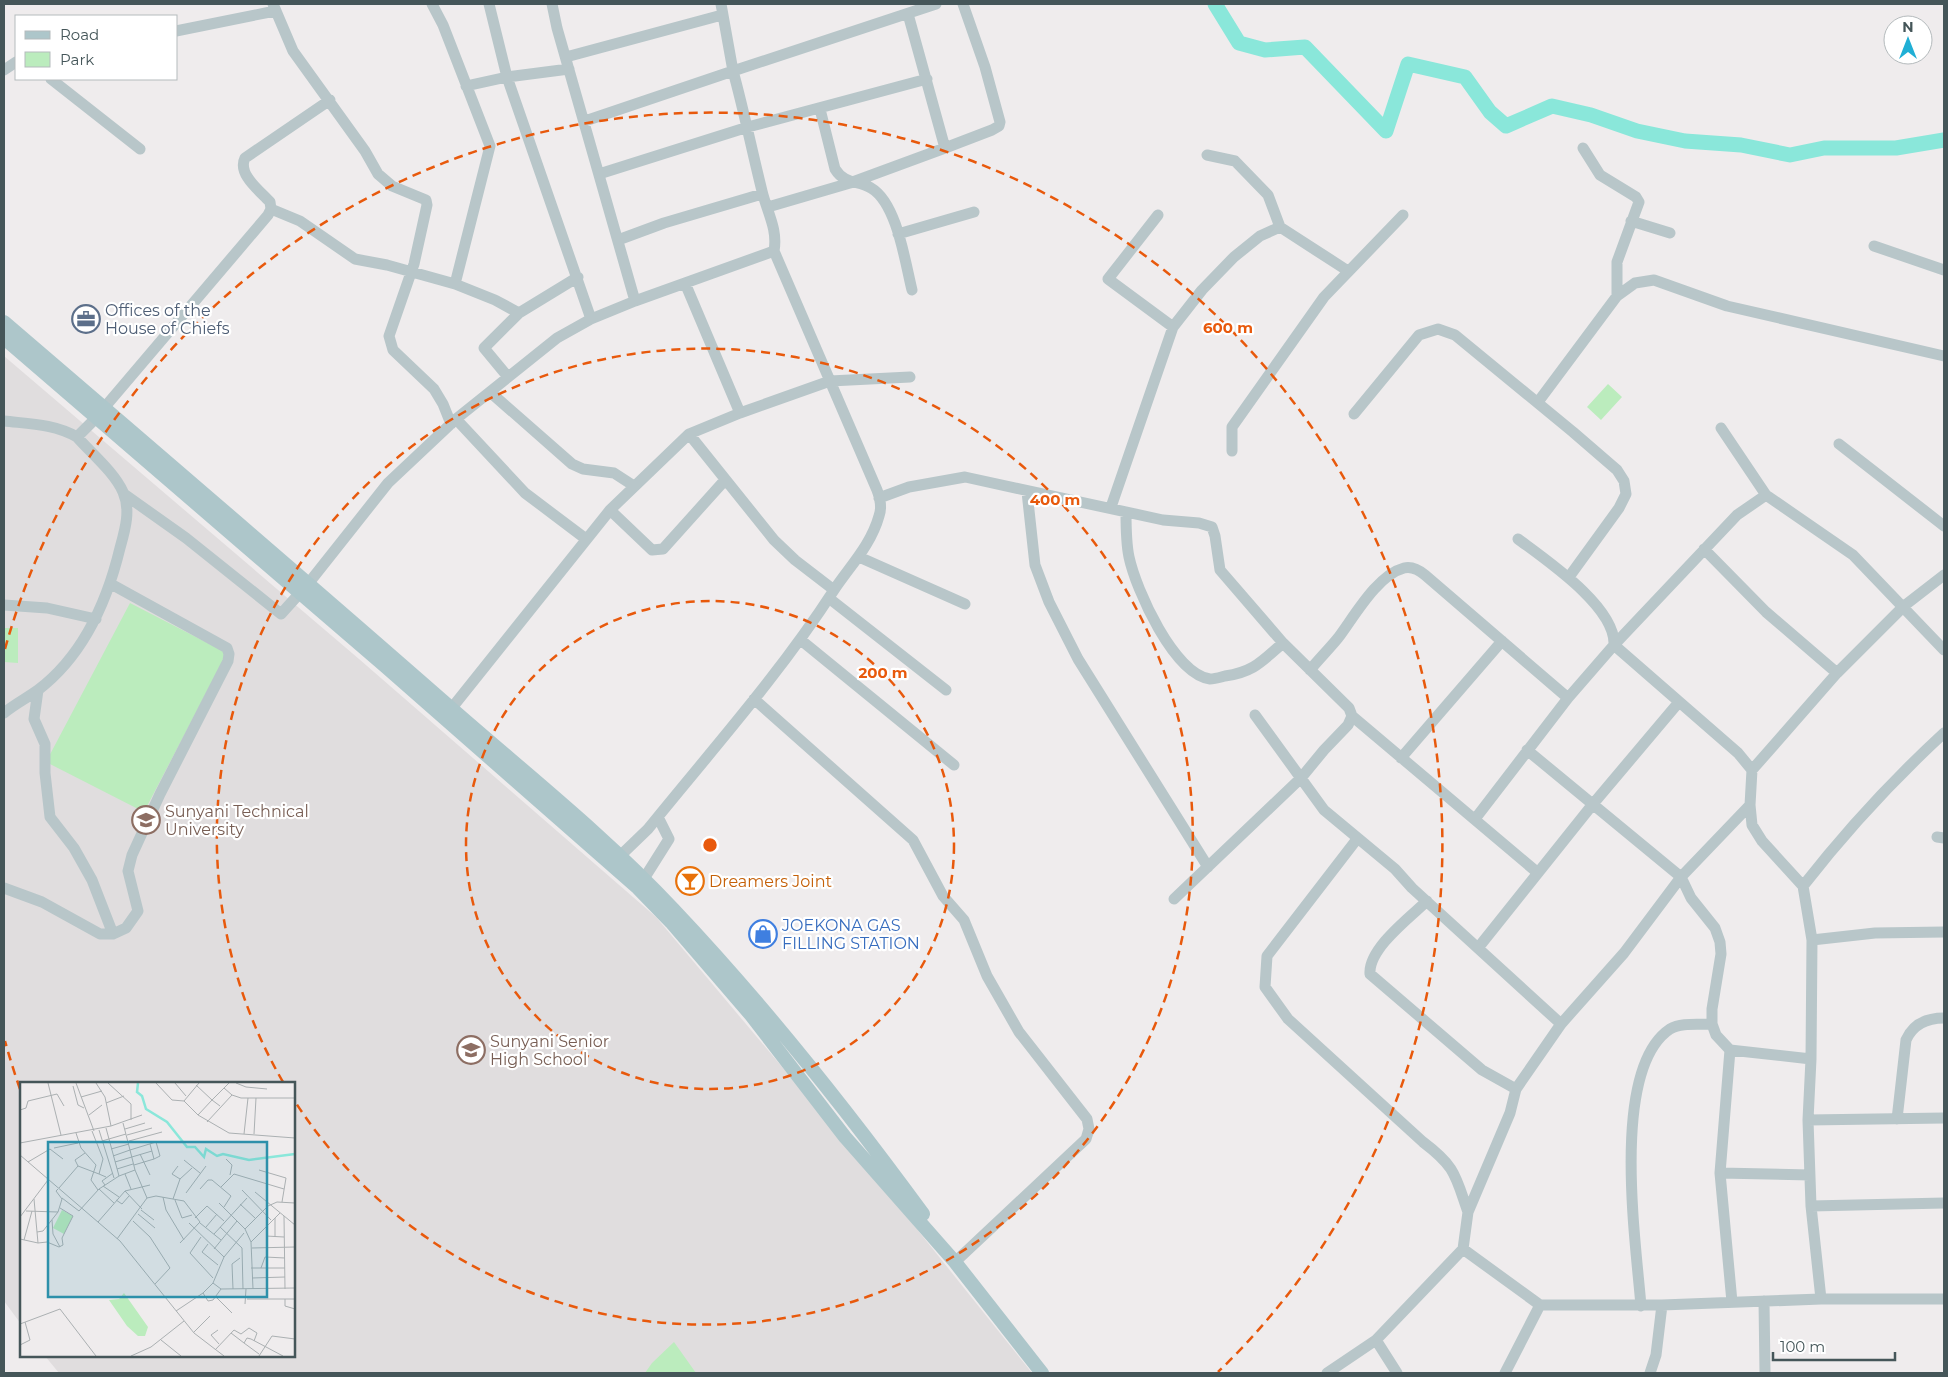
<svg xmlns="http://www.w3.org/2000/svg" width="1948" height="1377" font-family="Montserrat,sans-serif">
	<style>
		.education { fill: #e0ddde }
		.green { fill: #bbecbd }
		.lines { fill: none; stroke-linecap: round; stroke-linejoin: round }
		.river { stroke: #8ae7da; stroke-width: 15 }
		.minor { stroke: #b8c6c9; stroke-width: 11 }
		.major { stroke: #adc6ca; stroke-width: 14 }
		.ring { fill: none; stroke: #e8590c; stroke-width: 2.5; stroke-dasharray: 9 6 }
		.labels { text-anchor: middle; stroke-width: 4.5; stroke-linejoin: round; paint-order: stroke }
		.service-label { font-size: 16px; fill: #4e5e75; stroke: #fff; text-anchor: start }
		.education-label { font-size: 16px; fill: #785e54; stroke: #fff; text-anchor: start }
		.food-label { font-size: 16px; fill: #c56008; stroke: #fff; text-anchor: start }
		.shop-label { font-size: 16px; fill: #366cbe; stroke: #fff; text-anchor: start }
		.inset-river { fill: none; stroke: #8ae7da; stroke-width: 2.5 }
		.inset-road { fill: none; stroke: #abb0b2; stroke-width: 1 }
		.view { fill: #2d90aa; fill-opacity: 0.15; stroke: #2d90aa; stroke-width: 2.5 }
		.inset-edge { fill: none; stroke: #455659; stroke-width: 2.5 }
		.centre { fill: #e8590c; stroke: #fff; stroke-width: 2.5 }
		.ring-label { font-size: 15px; text-anchor: middle; font-weight: bold; fill: #e8590c; stroke: #fff; stroke-width: 4.5; stroke-linejoin: round; paint-order: stroke }
	</style>
	<rect width="100%" height="100%" fill="#efeced"/>
	<path class="education" d="M 4,356 L 359,659 L 656,917 L 888,1193 L 1032,1373 L 59,1373 L 45,1356 L 294,1356 L 294,1083 L 21,1083 L 21,1324 L 4,1301 Z"/>
	<path class="green" d="M 1608,384 L 1622,397 L 1601,420 L 1587,407 Z
		M 130,603 L 227,653 L 144,812 L 46,762 Z
		M 4,628 L 18,628 L 18,663 L 4,662 Z
		M 674,1342 L 696,1373 L 645,1373 L 652,1363 Z"/>
	<g class="lines">
		<path class="river" d="M 1215,4 L 1239,43 L 1265,50 L 1305,47 L 1386,131 L 1408,64 L 1465,77 L 1490,112 L 1506,126 L 1552,106 L 1591,115 L 1637,131 L 1685,141 L 1741,145 L 1790,155 L 1824,148 L 1896,148 L 1944,140"/>
		<path class="minor" d="M 273,4 L 293,51 L 365,151 L 378,174 L 392,186 L 426,200 L 427,205 L 414,264 L 389,336 L 393,350 L 434,389 L 443,404 L 451,424
			M 432,4 L 443,25 L 490,146 L 455,284 L 495,300 L 519,313
			M 489,4 L 507,77 L 591,319
			M 552,4 L 557,28 L 635,301 L 774,251 L 877,490 C 880,498 882,508 879,516 C 871,545 850,566 834,590 C 779,675 711,751 648,829 L 620,856
			M 721,4 L 733,71 L 936,4
			M 176,31 L 275,11
			M 566,57 L 722,15
			M 4,70 L 16,62
			M 51,79 L 140,149
			M 466,86 L 507,77 L 569,69
			M 820,109 L 835,169 C 845,185 858,180 871,188 C 897,203 905,262 912,290
			M 585,121 L 733,71 C 744,111 752,151 762,191 C 767,212 778,229 774,251
			M 945,148 L 992,130 L 999,126 L 1000,122 L 985,67 L 963,4
			M 1583,148 L 1600,175 L 1636,197 L 1639,202 L 1617,262 L 1617,296
			M 1207,155 L 1235,161 L 1268,195 L 1280,227 L 1348,271
			M 599,174 L 748,127 L 927,79
			M 768,207 L 850,183 L 945,148 L 908,14
			M 271,209 L 300,221 L 355,259 L 387,265 L 455,284
			M 1158,215 L 1108,279 L 1173,327
			M 1631,221 L 1670,233
			M 898,234 L 974,212
			M 618,240 L 664,223 L 762,194
			M 1874,246 L 1944,270
			M 685,283 L 740,413
			M 508,377 L 484,348 L 519,313 L 578,277
			M 490,392 L 572,464 L 583,469 L 614,473 L 634,486
			M 1538,402 L 1617,296 L 1635,283 L 1654,280 L 1727,306 L 1944,356
			M 104,408 L 268,215 L 271,209 L 270,202 C 260,191 237,174 245,158 L 330,100
			M 1354,414 L 1419,335 L 1438,329 L 1455,335 L 1573,432 L 1617,470 L 1624,481 L 1626,494 L 1619,508 L 1569,577
			M 456,419 L 525,493 L 586,539
			M 4,421 C 30,424 54,424 77,437
			M 1721,428 L 1766,495 L 1853,555 L 1944,650
			M 689,434 L 774,540 L 795,560 L 834,590
			M 1839,444 L 1944,526
			M 1232,451 L 1232,427 L 1324,297 L 1403,215
			M 1027,492 L 1035,565 L 1049,602 L 1078,659 L 1208,867
			M 124,494 L 186,538 L 281,614 L 308,584 L 388,483 L 456,419 L 557,338 L 591,319 L 635,301
			M 879,498 L 909,487 L 965,477 L 1163,520 L 1199,523 L 1212,527 L 1215,536 L 1220,570 L 1283,643 L 1349,708 L 1352,716 L 1348,725 L 1324,750 L 1301,778 L 1174,899
			M 1111,507 L 1173,327 L 1202,290 L 1234,257 L 1260,236 L 1280,227
			M 610,510 L 652,550 L 663,549 L 725,480
			M 1126,512 C 1126,527 1126,543 1129,557 C 1136,590 1174,674 1210,679 C 1215,679 1221,677 1225,676 C 1254,672 1262,661 1283,643
			M 1518,539 C 1546,560 1616,607 1614,645
			M 1704,549 L 1766,612 L 1837,673
			M 859,557 L 965,604
			M 830,599 L 946,690
			M 4,605 L 47,608 L 96,619
			M 802,641 L 954,765
			M 1614,645 L 1738,753 L 1752,770 L 1750,805 L 1752,825 L 1762,841 L 1803,886 L 1812,940 L 1811,1059 L 1808,1120 L 1811,1206 L 1821,1299
			M 1310,670 C 1319,659 1329,649 1338,638 C 1354,617 1377,575 1404,568 C 1412,566 1419,570 1425,575 L 1568,698
			M 38,690 L 34,719 L 45,744 L 45,773 L 50,817 L 74,848 L 92,880 L 113,934
			M 754,699 L 913,840 L 943,896 L 964,920 L 987,976 L 1019,1032 L 1087,1119 L 1089,1129 L 1086,1139 L 955,1262
			M 451,709 L 610,510 L 689,434 L 740,413 L 830,381 L 910,377
			M 4,713 C 15,704 27,698 38,690 C 84,655 107,602 120,548 C 125,530 131,510 123,492 C 114,472 92,454 77,437 L 96,418
			M 1255,715 L 1324,810 L 1395,869 L 1412,888 L 1561,1024
			M 1352,716 L 1538,873
			M 1527,750 L 1681,877 L 1691,898 L 1715,928 L 1720,942 L 1721,954 L 1712,1009 L 1712,1024 L 1716,1035 L 1730,1050 L 1811,1059
			M 1401,758 L 1502,641
			M 1752,770 L 1837,673 L 1904,606 L 1944,575
			M 1475,819 L 1568,698 L 1614,645 L 1737,515 L 1766,495
			M 1937,837 L 1944,838
			M 1357,839 L 1267,956 L 1265,987 L 1288,1019 L 1423,1142 C 1456,1167 1455,1175 1468,1212
			M 640,885 L 669,839 L 658,817
			M 1803,886 C 1846,831 1893,780 1944,733
			M 4,888 L 42,902 L 100,934 L 113,934 L 126,928 L 138,911 L 128,871 L 132,855 L 160,794 L 228,661 L 229,654 L 227,648 L 111,584
			M 1427,901 C 1409,918 1368,949 1370,974 L 1482,1070 L 1516,1089
			M 1812,940 L 1875,933 L 1944,932
			M 1478,948 L 1593,804 L 1679,702
			M 1730,1050 L 1720,1173 L 1732,1302
			M 1897,1119 L 1906,1040 C 1913,1024 1927,1018 1944,1018
			M 1808,1120 L 1944,1118
			M 1720,1173 L 1810,1175
			M 1811,1206 L 1944,1203
			M 1463,1249 L 1540,1305 L 1662,1305 L 1821,1299 L 1944,1299
			M 1764,1301 L 1765,1373
			M 1641,1306 C 1636,1242 1610,1069 1670,1029 C 1682,1022 1699,1025 1712,1024
			M 1376,1340 L 1463,1249 L 1468,1212 L 1510,1113 L 1516,1089 L 1561,1024 L 1624,953 L 1681,877 L 1750,805
			M 1327,1373 L 1376,1340 L 1397,1373
			M 1505,1373 L 1540,1305
			M 1650,1373 L 1656,1355 L 1662,1305"/>
		<path class="major" d="M 4,322 C 151,448 298,574 444,702 C 521,770 603,834 673,909 C 761,1002 847,1110 923,1214
			M 4,338 L 385,666 L 638,888 L 671,922 L 751,1015 L 845,1137 L 955,1262 L 1042,1373"/>
	</g>
	<g class="ring">
		<circle cx="710" cy="845" r="244"/>
		<path d="M283 1082A488 488 0 1 1 294 1100"/>
		<path d="M20 1089A732 732 0 0 1 5 1041M5 649A732 732 0 1 1 1218 1372"/>
	</g>
	<defs>
		<symbol id="office-ring" viewBox="-11 -11 22 22"><circle r="9.5" fill="#fff" stroke="#5c6f8a" stroke-width="1.5"/><path d="M-6-3h4V-5.5h4V-3h4V5H-6ZM-1-4.5V-3h2v-1.5ZM-6 0V1H6V0Z" fill="#5c6f8a"/></symbol>
		<symbol id="university-ring" viewBox="-11 -11 22 22"><circle r="9.5" fill="#fff" stroke="#8d6e63" stroke-width="1.5"/><path d="M0-5L7-2L0 1L-7-2ZM-4 1L0 2.5L4 1V4Q0 6-4 4Z" fill="#8d6e63"/></symbol>
		<symbol id="bar-ring" viewBox="-11 -11 22 22"><circle r="9.5" fill="#fff" stroke="#e8710a" stroke-width="1.5"/><path d="M-6-5H6L.8 .8V4.5H3.5V6h-7V4.5H-.8V.8Z" fill="#e8710a"/></symbol>
		<symbol id="shop-ring" viewBox="-11 -11 22 22"><circle r="9.5" fill="#fff" stroke="#3f7fe0" stroke-width="1.5"/><path d="M-5-2.5h2.3a2.7 3.5 0 0 1 5.4 0H5L5.5 6h-11ZM-1.5-2.5h3a1.5 2.3 0 0 0-3 0Z" fill="#3f7fe0"/></symbol>
		<symbol id="school-ring" viewBox="-11 -11 22 22"><circle r="9.5" fill="#fff" stroke="#8d6e63" stroke-width="1.5"/><path d="M0-5L7-2L0 1L-7-2ZM-4 1L0 2.5L4 1V4Q0 6-4 4Z" fill="#8d6e63"/></symbol>
	</defs>
	<g fill-rule="evenodd">
		<use href="#office-ring" x="70" y="303" width="32" height="32"/>
		<use href="#university-ring" x="130" y="804" width="32" height="32"/>
		<use href="#bar-ring" x="674" y="865" width="32" height="32"/>
		<use href="#shop-ring" x="747" y="918" width="32" height="32"/>
		<use href="#school-ring" x="455" y="1034" width="32" height="32"/>
	</g>
	<g class="labels">
		<g class="service-label">
			<text x="105" y="316">Offices of the<tspan x="105" dy="18">House of Chiefs</tspan></text>
		</g>
		<g class="education-label">
			<text x="165" y="817">Sunyani Technical<tspan x="165" dy="18">University</tspan></text>
			<text x="490" y="1047">Sunyani Senior<tspan x="490" dy="18">High School</tspan></text>
		</g>
		<g class="food-label">
			<text x="709" y="887">Dreamers Joint</text>
		</g>
		<g class="shop-label">
			<text x="782" y="931">JOEKONA GAS<tspan x="782" dy="18">FILLING STATION</tspan></text>
		</g>
	</g>
	<g transform="translate(20 1082)">
		<rect width="275" height="275" fill="#efeced"/>
		<path d="M 42,128 L 53,134 L 44,152 L 33,146 ZM 104,211 L 128,245 L 125,254 L 118,254 L 107,244 L 89,218 L 99,217 Z" fill="#bbecbd"/>
		<path class="inset-river" d="M 118,1 L 117,10 L 122,14 L 126,27 L 147,40 L 167,65 L 175,65 L 184,75 L 186,67 L 197,74 L 203,72 L 229,78 L 275,72"/>
		<path class="inset-road" d="M 28,1 L 41,53M 56,1 L 74,49M 88,1 L 111,22 L 111,38M 136,1 L 152,18 L 164,19M 155,1 L 166,14M 216,1 L 226,5 L 247,7M 176,3 L 192,18 L 209,1M 53,4 L 58,23 L 64,26M 204,6 L 212,13 L 221,16 L 275,16M 61,15 L 82,9M 164,19 L 178,33 L 192,18 L 200,24M 164,19 L 179,1M 86,21 L 104,14M 0,28 L 6,26 L 8,19 L 37,12 L 44,24M 69,33 L 82,23M 178,33 L 209,51 L 275,56M 187,40 L 212,13M 103,41 L 110,68 L 136,60 L 140,74 L 134,77M 91,44 L 122,33M 86,46 L 99,94 L 115,88 L 127,116 L 97,157M 105,47 L 125,41M 79,48 L 94,96M 72,49 L 83,77 L 79,92 L 86,95M 56,51 L 61,66 L 76,83 L 71,98 L 78,108M 224,52 L 228,16M 234,52 L 236,16M 107,53 L 132,46M 82,59 L 106,52M 109,59 L 142,50M 0,61 L 91,44 L 85,15 L 76,1M 34,66 L 58,61M 91,67 L 109,62M 120,72 L 130,93M 0,73 L 100,159 L 174,251 L 204,274M 93,74 L 110,68 L 115,88M 206,77 L 212,83 L 210,93M 164,78 L 180,91M 8,80 L 30,67 L 43,77M 95,80 L 132,69M 114,83 L 134,77 L 130,62M 58,84 L 79,92M 158,84 L 152,92 L 160,97M 97,87 L 113,82M 239,88 L 266,96 L 262,120M 105,92 L 111,107M 85,103 L 82,99 L 93,91M 83,104 L 99,115M 201,105 L 214,92 L 264,107M 39,106 L 58,84 L 55,78 L 65,71M 79,107 L 94,121M 180,107 L 188,98 L 192,98 L 211,114 L 204,125M 222,108 L 251,138M 105,109 L 122,127M 235,110 L 275,143 L 275,158M 166,111 L 186,84M 143,115 L 146,128 L 164,158M 42,116 L 59,129 L 79,107 L 99,94M 127,116 L 136,114 L 164,119 L 180,140 L 160,161M 153,117 L 160,97 L 172,86M 96,118 L 102,122 L 109,114M 155,118 L 162,136 L 172,133M 199,121 L 225,147 L 231,160 L 233,207M 220,122 L 235,136M 121,128 L 134,138M 6,129 L 38,130M 118,132 L 135,146M 264,134 L 265,207M 0,135 L 28,98M 175,136 L 187,124 L 204,139M 255,136 L 255,155M 32,138 L 33,152 L 40,165M 113,139 L 130,155 L 150,186 L 135,202M 78,140 L 105,109 L 130,103M 169,141 L 204,175M 180,141 L 201,158M 186,145 L 197,132M 200,145 L 222,166 L 223,207M 225,147 L 248,124 L 257,120 L 275,121M 17,150 L 23,149 L 38,130 L 42,117 L 36,109 L 38,107M 194,152 L 227,116M 246,154 L 264,155M 181,155 L 170,171 L 193,196M 0,157 L 18,161 L 14,117M 4,158 L 12,129M 231,160 L 260,131M 18,161 L 27,160 L 39,165 L 43,163 L 42,156 L 53,134 L 40,126M 188,162 L 182,170 L 198,183M 232,166 L 275,165M 194,167 L 217,139M 231,186 L 265,186M 241,186 L 245,175 L 265,176M 232,196 L 265,195M 193,201 L 201,207 L 275,206M 213,207 L 212,182 L 220,176M 183,211 L 193,201 L 204,175 L 224,151M 197,216 L 212,231M 227,217 L 275,217M 265,217 L 265,224 L 275,227M 225,222 L 226,207M 156,229 L 183,211 L 188,219 L 193,218 L 201,207M 0,242 L 40,227 L 76,274M 198,248 L 191,253 L 199,262M 174,250 L 190,234M 211,251 L 224,261 L 227,256 L 231,257 L 263,274M 141,258 L 161,274M 224,261 L 239,272M 0,263 L 10,258 L 5,240M 195,268 L 214,248 L 221,252 L 229,246 L 237,251 L 234,259M 111,274 L 131,265 L 164,239M 239,274 L 252,254 L 275,257"/>
		<path class="view" d="M 28,60 L 247,60 L 247,215 L 28,215 Z"/>
		<rect width="275" height="275" class="inset-edge"/>
	</g>
	<circle cx="710" cy="845" r="8" class="centre"/>
	<g class="ring-label">
		<text x="1228" y="333">600 m</text>
		<text x="1055" y="505">400 m</text>
		<text x="883" y="678">200 m</text>
	</g>
	<rect width="1948" height="1377" fill="none" stroke="#455659" stroke-width="10"/>
	<rect x="15" y="15" width="162" height="65" fill="#ffffff" stroke="#b5bbbd"/>
	<rect x="25" y="31" width="25" height="8" fill="#adc6ca" stroke="#b5bbbd"/>
	<text x="60" y="40" font-size="15" fill="#455659">Road</text>
	<rect x="25" y="52" width="25" height="15" fill="#bbecbd" stroke="#b5bbbd"/>
	<text x="60" y="65" font-size="15" fill="#455659">Park</text>
	<g transform="translate(1908 40)"><circle r="24" fill="#ffffff" stroke="#b5bbbd"/>
	<path d="M0-4L9 19L0 12L-9 19Z" fill="#20afd5"/>
	<text y="-8" font-size="14" font-weight="bold" text-anchor="middle" fill="#455659">N</text>
	</g>
	<path d="M1773 1352v8h122v-8" fill="none" stroke="#455659" stroke-width="2.5"/>
	<text x="1780" y="1352" font-size="15" fill="#455659" stroke="#ffffff" stroke-width="4" paint-order="stroke">100 m</text>
</svg>
